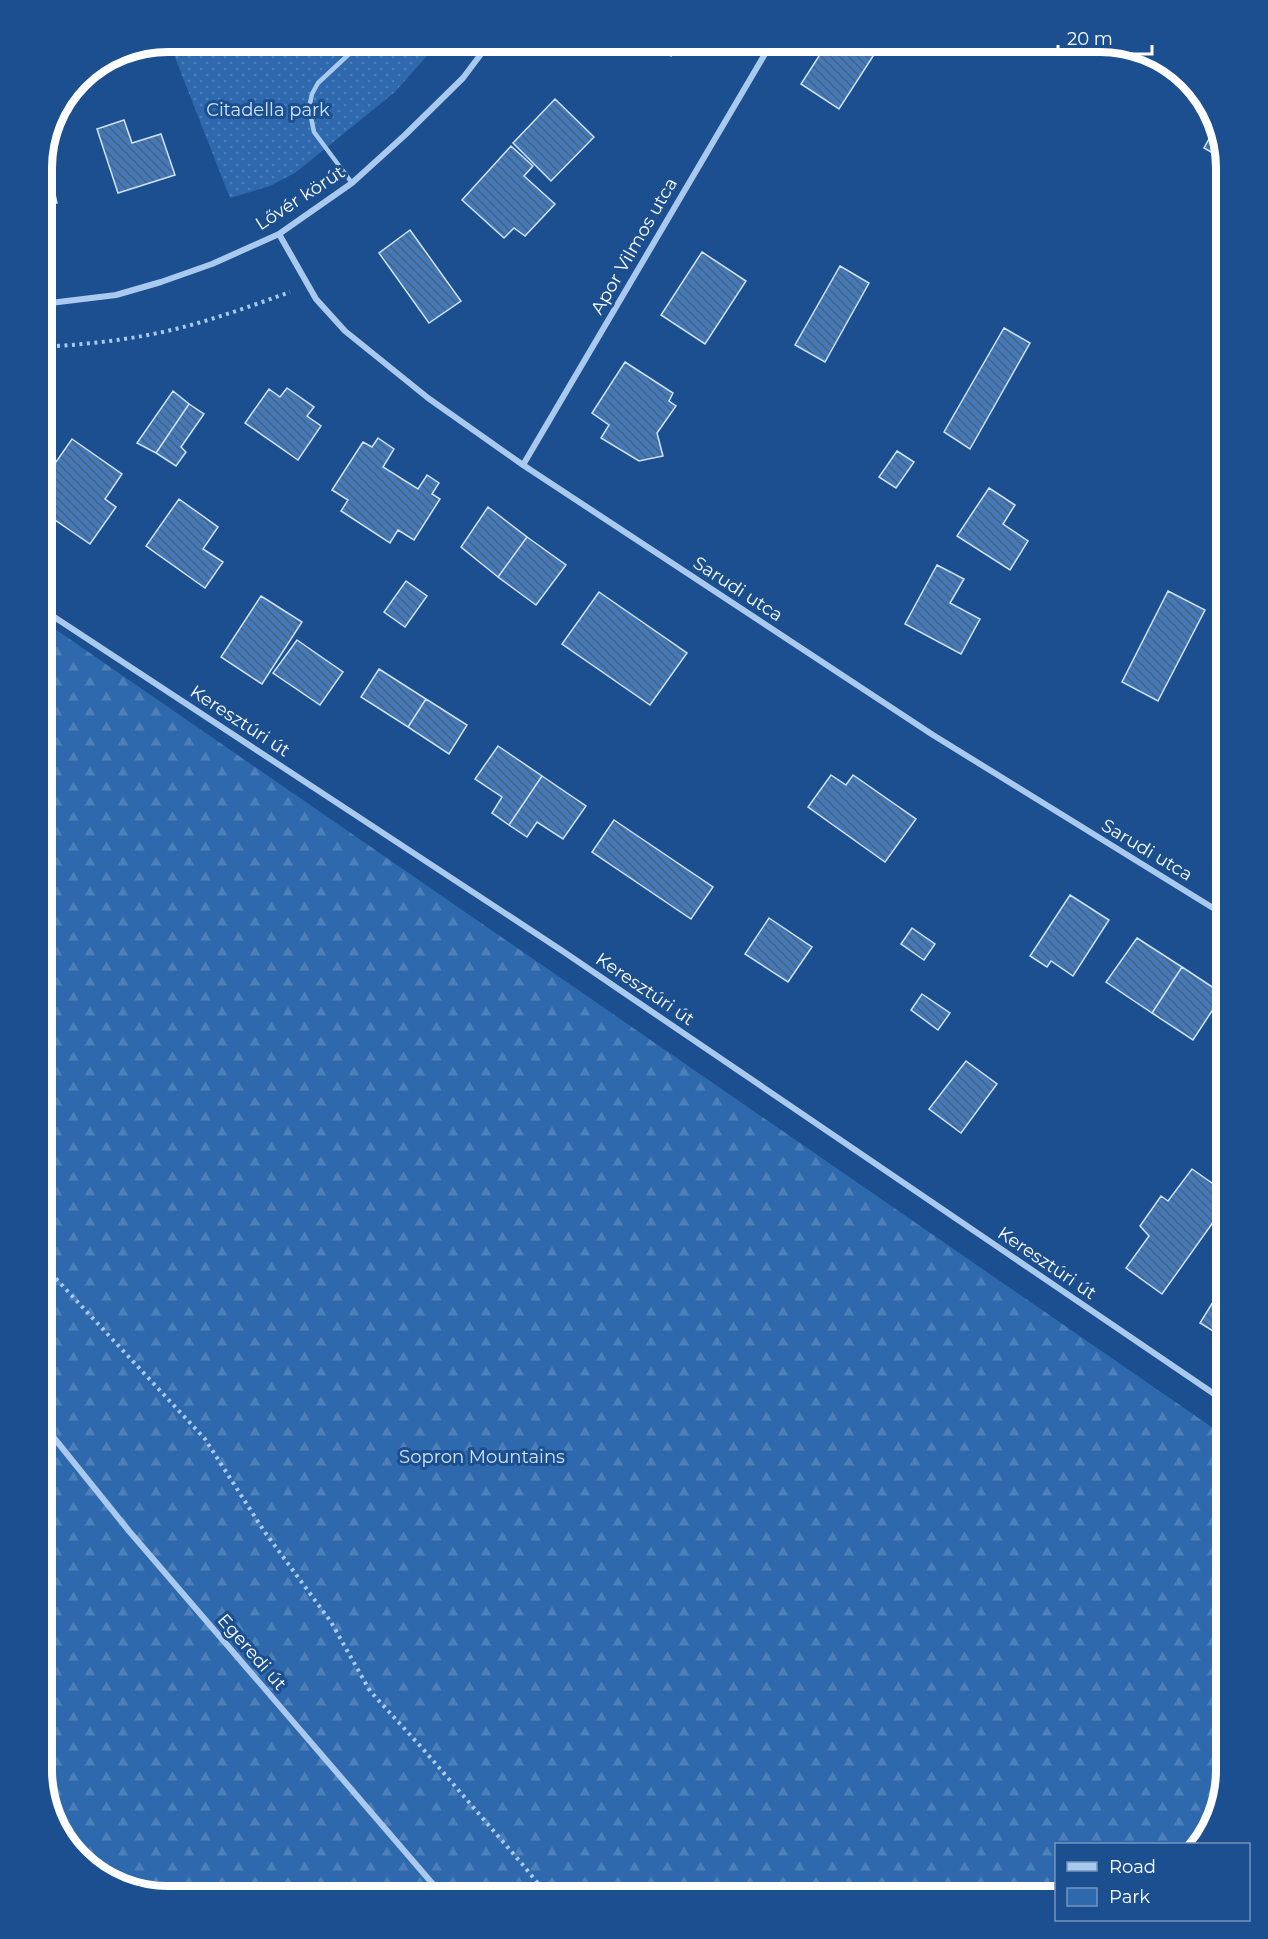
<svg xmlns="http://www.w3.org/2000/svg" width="1268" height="1939" font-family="Montserrat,sans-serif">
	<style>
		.green { fill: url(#green-dots) }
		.forest { fill: url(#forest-firs) }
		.building { fill: url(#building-back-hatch); stroke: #cfe3fa; stroke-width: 1.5 }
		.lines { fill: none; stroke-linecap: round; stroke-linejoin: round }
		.path { stroke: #a9c9ee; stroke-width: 4; stroke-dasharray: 3 4.5; stroke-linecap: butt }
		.lane { stroke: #a9c9ee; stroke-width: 4.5 }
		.street { stroke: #a9c9ee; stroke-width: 6 }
		.labels { text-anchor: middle; stroke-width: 6; stroke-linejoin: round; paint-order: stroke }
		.park-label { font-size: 18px; fill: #cfe3fa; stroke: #1b4f8f }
		.street-label { font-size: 18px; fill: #fff; stroke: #1b4f8f }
		.rim { fill: none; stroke: #fff; stroke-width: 8 }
	</style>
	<defs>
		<pattern id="green-dots" width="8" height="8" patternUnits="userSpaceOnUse" patternTransform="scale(1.5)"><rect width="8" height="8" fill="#2e69ad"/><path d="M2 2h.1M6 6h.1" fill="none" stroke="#4d80b9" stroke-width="1.8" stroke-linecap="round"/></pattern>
		<pattern id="forest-firs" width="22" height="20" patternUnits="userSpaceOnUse" patternTransform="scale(1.5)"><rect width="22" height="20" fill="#2e69ad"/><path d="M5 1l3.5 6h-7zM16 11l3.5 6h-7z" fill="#4d80b9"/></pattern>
		<pattern id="building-back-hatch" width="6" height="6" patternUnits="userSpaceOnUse" patternTransform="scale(1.5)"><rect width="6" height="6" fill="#4478b7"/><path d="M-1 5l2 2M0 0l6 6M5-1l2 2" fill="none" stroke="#486282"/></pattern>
	</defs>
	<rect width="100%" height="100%" fill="#1b4f8f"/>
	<path class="green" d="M 169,42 L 439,42 L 395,92 L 295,173 L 270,186 L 230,198 Z"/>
	<path class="forest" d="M 42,620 L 1226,1437 L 1226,1771 L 1209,1834 L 1198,1844 L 1056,1844 L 1056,1897 L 161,1897 L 99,1876 L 59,1833 L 42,1770 Z"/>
	<path class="building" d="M 648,42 L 679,42 L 671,56 Z
		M 828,42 L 865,42 L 877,50 L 839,109 L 801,84 Z
		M 1197,93 L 1209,106 L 1210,109 L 1193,100 Z
		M 555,99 L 594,137 L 551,181 L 513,143 Z
		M 124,120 L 132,143 L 161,134 L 175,175 L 118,193 L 97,129 Z
		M 1215,128 L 1223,159 L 1204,148 Z
		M 511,146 L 533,166 L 524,176 L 555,204 L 525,236 L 514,228 L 504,238 L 462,200 Z
		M 45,151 L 57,203 L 42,206 L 42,161 Z
		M 410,230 L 461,301 L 429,323 L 379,253 Z
		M 702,252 L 746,281 L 705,344 L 661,315 Z
		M 840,266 L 869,283 L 825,362 L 795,345 Z
		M 1004,328 L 1030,343 L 970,449 L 944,432 Z
		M 625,362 L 673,393 L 669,401 L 676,406 L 657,433 L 663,456 L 639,461 L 601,438 L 609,425 L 592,413 Z
		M 287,388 L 314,407 L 307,416 L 321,426 L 298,460 L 245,423 L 269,389 L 280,397 Z
		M 173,391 L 189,404 L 156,453 L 137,443 Z
		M 189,404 L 204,414 L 181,447 L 186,452 L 176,466 L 156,453 Z
		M 378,438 L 394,449 L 383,467 L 418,489 L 427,475 L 439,483 L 432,494 L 440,499 L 414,540 L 398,530 L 390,543 L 341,511 L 348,500 L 332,490 L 363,442 L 372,447 Z
		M 72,439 L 122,474 L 105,499 L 116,507 L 90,544 L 42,511 L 42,482 Z
		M 897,451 L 914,462 L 896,488 L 879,477 Z
		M 989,488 L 1015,505 L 1003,524 L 1028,541 L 1010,570 L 957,536 Z
		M 179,499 L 218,527 L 203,549 L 223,562 L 205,588 L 146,546 Z
		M 488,507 L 527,537 L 498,577 L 461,547 Z
		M 527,537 L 566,565 L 536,605 L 498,577 Z
		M 937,565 L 964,579 L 950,603 L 980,619 L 961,654 L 905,624 Z
		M 406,581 L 427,596 L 405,627 L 384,612 Z
		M 1168,591 L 1205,610 L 1158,701 L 1122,682 Z
		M 599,592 L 687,653 L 650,705 L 562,644 Z
		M 261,596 L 302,622 L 262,684 L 221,657 Z
		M 297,640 L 343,672 L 320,705 L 273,673 Z
		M 379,669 L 426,699 L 408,727 L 361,697 Z
		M 426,699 L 467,725 L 449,754 L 408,727 Z
		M 498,746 L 542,776 L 509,825 L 492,813 L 502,797 L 475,779 Z
		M 831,775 L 846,785 L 853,775 L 916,819 L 885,862 L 808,807 Z
		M 542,776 L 586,806 L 563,839 L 537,822 L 527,837 L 509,825 Z
		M 614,820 L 713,887 L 691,919 L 592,852 Z
		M 1070,895 L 1109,920 L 1073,976 L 1051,961 L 1047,967 L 1030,956 Z
		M 769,918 L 812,947 L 788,982 L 745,954 Z
		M 912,928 L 935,944 L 924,960 L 901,944 Z
		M 1137,938 L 1182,967 L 1152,1013 L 1106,982 Z
		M 1182,967 L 1223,994 L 1193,1040 L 1152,1013 Z
		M 922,994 L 950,1013 L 938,1030 L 911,1010 Z
		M 966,1061 L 997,1084 L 961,1133 L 929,1109 Z
		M 1192,1169 L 1226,1193 L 1226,1204 L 1162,1294 L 1126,1268 L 1149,1236 L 1140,1226 L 1161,1196 L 1168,1201 Z
		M 1226,1281 L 1226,1339 L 1200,1323 Z"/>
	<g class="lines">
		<path class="path" d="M 234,42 C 257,52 284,53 307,42
			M 272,42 L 278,50
			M 321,42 L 328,51
			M 42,347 C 95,344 147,338 198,323 C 229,314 260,303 290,292
			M 42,1261 L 48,1270 L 205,1439 L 264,1531 L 331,1622 L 370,1691 L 423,1749 L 523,1865 L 549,1897"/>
		<path class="lane" d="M 352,183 L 314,132 L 309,108 L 312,94 L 318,83 L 362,42"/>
		<path class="street" d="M 279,234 L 316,299 L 345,331 L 428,398 L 523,465 L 933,735 L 1226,916
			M 42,304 L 116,295 L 161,282 L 212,264 L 279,234 L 352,183 L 405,135 L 463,78 L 490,42
			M 523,465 L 772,42
			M 42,609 L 564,952 L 1226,1402
			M 42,1423 L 129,1531 L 444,1897"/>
	</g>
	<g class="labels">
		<g class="park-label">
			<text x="268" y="116">Citadella park</text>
			<text x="482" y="1463">Sopron Mountains</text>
		</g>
		<g class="street-label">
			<text transform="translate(300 198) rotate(-33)" y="6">Lővér körút</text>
			<text transform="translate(634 246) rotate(-60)" y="6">Apor Vilmos utca</text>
			<text transform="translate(738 589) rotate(33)" y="6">Sarudi utca</text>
			<text transform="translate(240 721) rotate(33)" y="6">Keresztúri út</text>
			<text transform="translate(1147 850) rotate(31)" y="6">Sarudi utca</text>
			<text transform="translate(645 989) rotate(34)" y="6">Keresztúri út</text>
			<text transform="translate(1047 1263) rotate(34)" y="6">Keresztúri út</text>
			<text transform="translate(252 1652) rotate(49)" y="6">Egeredi út</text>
		</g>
	</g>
	<path d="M0 0H1268V1939H0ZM168 52H1100A116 116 0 0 1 1216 168V1770A116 116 0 0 1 1100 1886H168A116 116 0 0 1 52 1770V168A116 116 0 0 1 168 52Z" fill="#1b4f8f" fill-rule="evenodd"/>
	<path class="rim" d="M168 52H1100A116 116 0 0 1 1216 168V1770A116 116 0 0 1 1100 1886H168A116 116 0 0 1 52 1770V168A116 116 0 0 1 168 52Z"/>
	<rect x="1055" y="1843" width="195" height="78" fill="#1b4f8f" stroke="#7695bc" stroke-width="1.5"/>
	<rect x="1067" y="1862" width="30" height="9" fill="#a9c9ee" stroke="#7695bc" stroke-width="1.5"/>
	<text x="1109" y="1873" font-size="18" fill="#ffffff">Road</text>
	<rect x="1067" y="1888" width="30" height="18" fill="#2e69ad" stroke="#7695bc" stroke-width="1.5"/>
	<text x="1109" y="1903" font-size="18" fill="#ffffff">Park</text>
	<path d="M1058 45v9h94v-9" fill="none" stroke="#ffffff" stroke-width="3"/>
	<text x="1067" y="45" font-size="18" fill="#ffffff" stroke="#1b4f8f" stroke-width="4.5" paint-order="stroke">20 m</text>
</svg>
